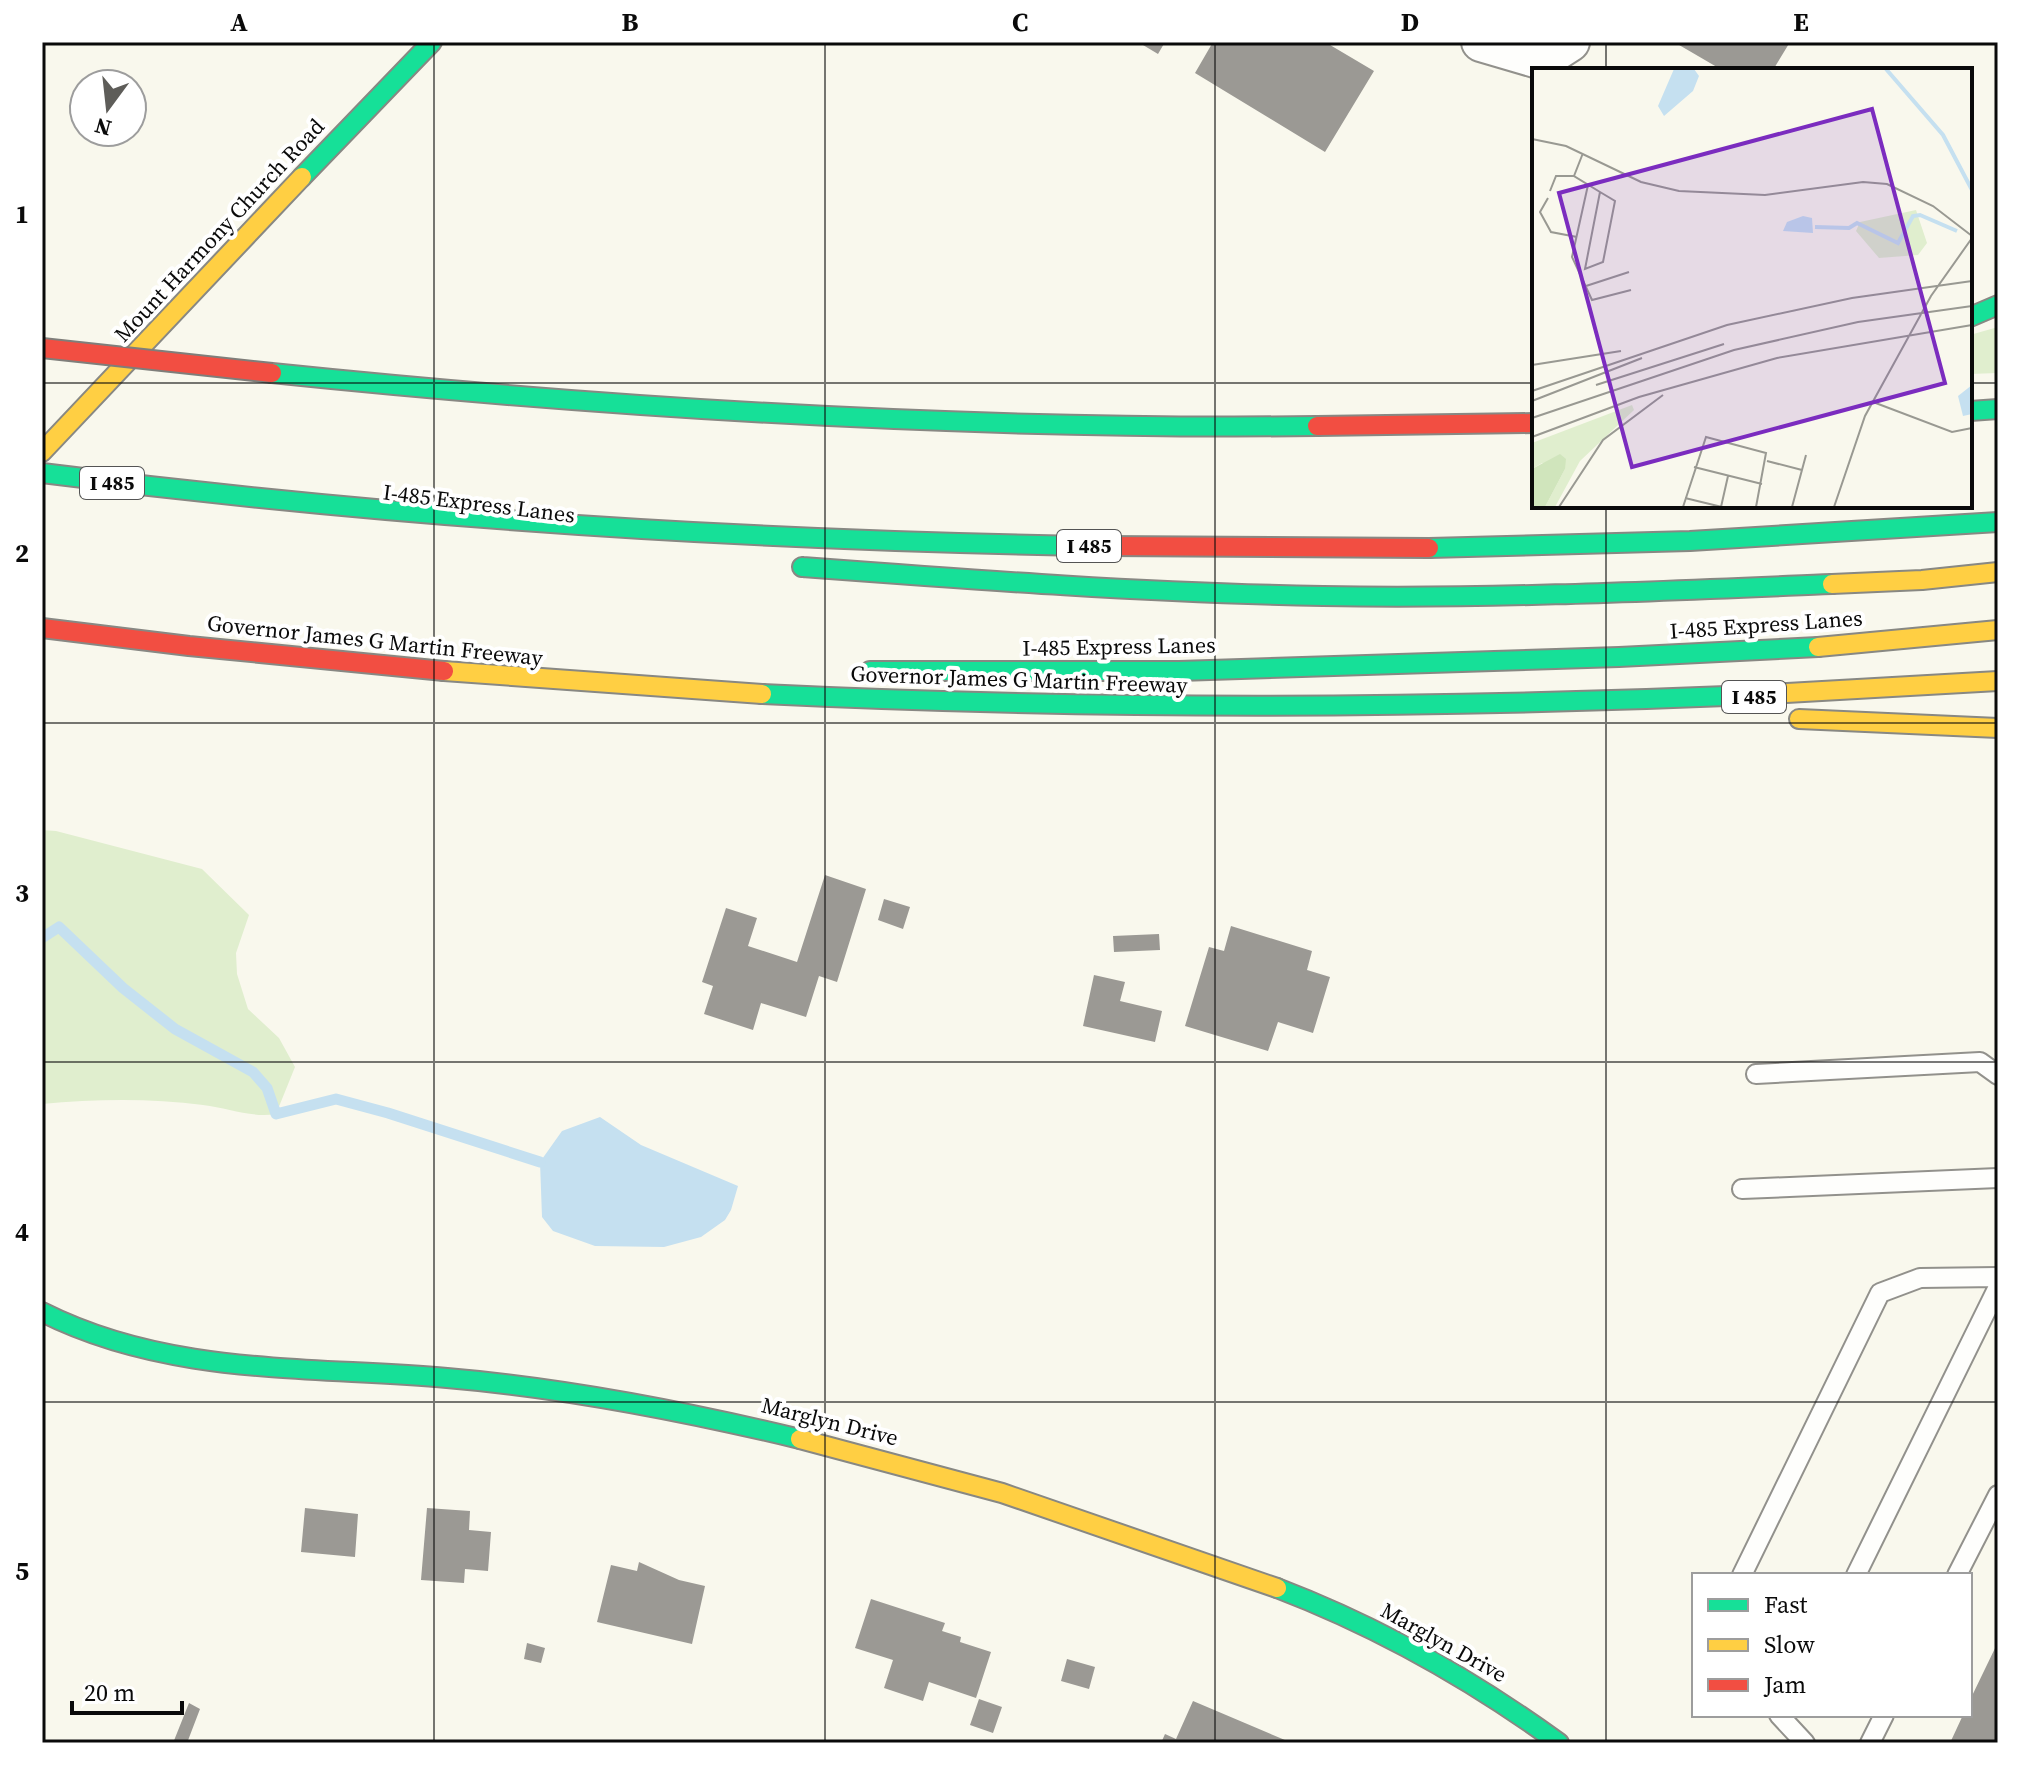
<svg xmlns="http://www.w3.org/2000/svg" width="2040" height="1785" font-family="'Source Serif 4',serif">
	<style>
		.green { fill: #e0eece }
		.water { fill: #c5e0f0 }
		.lines { fill: none; stroke-linecap: round; stroke-linejoin: round }
		.stream { stroke: #c5e0f0; stroke-width: 11 }
		.building { fill: #9b9994 }
		.lane-casing { stroke: #92918c; stroke-width: 22 }
		.street-casing { stroke: #92918c; stroke-width: 42 }
		.fast-casing { stroke: #888883; stroke-width: 22 }
		.slow-casing { stroke: #888883; stroke-width: 22 }
		.jam-casing { stroke: #888883; stroke-width: 22 }
		.lane { stroke: #fefefc; stroke-width: 18 }
		.street { stroke: #fefefc; stroke-width: 38 }
		.fast { stroke: #16e098; stroke-width: 18 }
		.slow { stroke: #ffcf43; stroke-width: 18 }
		.jam { stroke: #f24e42; stroke-width: 18 }
		.jam-bridge-casing { stroke: #7f7e7a; stroke-width: 22; stroke-linecap: butt }
		.jam-bridge { stroke: #f24e42; stroke-width: 18 }
		.grid { fill: none; stroke: #0a0a0a; stroke-width: 2; stroke-opacity: 0.55 }
		.labels { text-anchor: middle; stroke-width: 8; stroke-linejoin: round; paint-order: stroke }
		.shield { fill: #fff; stroke: #545454; stroke-width: 2 }
		.shield-label { font-size: 20px; font-weight: bold; fill: #0a0a0a }
		.street-label { font-size: 22px; fill: #0a0a0a; stroke: #fff }
		.inset-river { fill: none; stroke: #c5e0f0; stroke-width: 4 }
		.inset-road { fill: none; stroke: #999992; stroke-width: 2 }
		.view { fill: #7b2cbf; fill-opacity: 0.15; stroke: #7b2cbf; stroke-width: 4 }
		.inset-edge { fill: none; stroke: #0a0a0a; stroke-width: 4 }
		.neatline { fill: none; stroke: #0a0a0a; stroke-width: 3 }
		.grid-label { font-size: 26px; text-anchor: middle; font-weight: bold; fill: #0a0a0a }
	</style>
	<rect width="100%" height="100%" fill="#f9f8ed"/>
	<path class="green" d="M 1998,327 L 1998,373 L 1970,374 L 1970,335 Z
		M 42,830 L 56,831 L 202,869 L 249,915 L 236,953 L 237,974 L 248,1009 L 279,1038 L 295,1067 L 276,1114 C 251,1118 228,1108 203,1105 C 150,1098 95,1099 42,1104 Z"/>
	<path class="water" d="M 600,1117 L 641,1145 L 738,1186 L 731,1210 L 725,1220 L 701,1237 L 664,1247 L 595,1246 L 553,1231 L 542,1217 L 540,1162 L 562,1131 Z"/>
	<g class="lines">
		<path class="stream" d="M 42,938 L 59,927 L 123,988 L 175,1029 L 253,1072 L 267,1088 L 276,1114 L 336,1099 L 388,1113 L 540,1162"/>
	</g>
	<path class="building" d="M 1138,42 L 1165,42 L 1158,54 Z
		M 1213,42 L 1325,42 L 1374,71 L 1325,152 L 1195,73 Z
		M 1674,42 L 1790,42 L 1773,70 L 1722,70 Z
		M 825,875 L 866,889 L 837,982 L 819,976 L 806,1017 L 761,1003 L 753,1030 L 704,1014 L 713,986 L 702,982 L 726,908 L 757,918 L 748,946 L 797,962 Z
		M 884,899 L 910,907 L 903,929 L 878,920 Z
		M 1231,926 L 1312,951 L 1307,970 L 1330,977 L 1313,1033 L 1278,1022 L 1268,1051 L 1185,1026 L 1209,947 L 1224,951 Z
		M 1159,934 L 1160,950 L 1114,952 L 1113,936 Z
		M 1094,975 L 1125,982 L 1120,1001 L 1162,1011 L 1155,1042 L 1083,1026 Z
		M 305,1508 L 358,1514 L 355,1557 L 301,1552 Z
		M 427,1508 L 470,1511 L 469,1530 L 491,1532 L 488,1571 L 465,1569 L 464,1583 L 421,1580 Z
		M 639,1562 L 679,1580 L 705,1586 L 692,1644 L 597,1622 L 611,1565 L 637,1571 Z
		M 871,1599 L 945,1623 L 942,1631 L 961,1637 L 960,1642 L 991,1652 L 976,1698 L 929,1682 L 923,1701 L 884,1688 L 893,1660 L 855,1648 Z
		M 1998,1642 L 1998,1743 L 1950,1743 L 1963,1715 L 1970,1715 L 1970,1700 Z
		M 527,1643 L 545,1648 L 541,1663 L 524,1659 Z
		M 1067,1659 L 1095,1667 L 1089,1689 L 1061,1681 Z
		M 979,1699 L 1002,1707 L 993,1733 L 970,1725 Z
		M 1193,1701 L 1292,1743 L 1161,1743 L 1165,1734 L 1176,1739 Z
		M 189,1703 L 200,1709 L 187,1743 L 173,1743 Z"/>
	<g class="lines">
		<defs>
			<path id="lane" d="M 1756,1074 L 1980,1062 L 1998,1075
				M 1742,1189 L 1998,1178
				M 1742,1575 L 1880,1293 L 1920,1278 L 1998,1277
				M 1856,1575 L 1998,1287
				M 1957,1575 L 1998,1495
				M 1779,1715 L 1805,1743
				M 1870,1743 L 1884,1715"/>
			<path id="street" d="M 1481,42 L 1542,60 L 1570,42"/>
			<path id="fast" d="M 302,177 L 432,42
				M 1970,317 L 1998,305
				M 272,373 C 620,409 967,430 1317,426
				M 1970,411 L 1998,409
				M 42,473 C 395,518 748,541 1104,546
				M 1429,548 L 1690,541 L 1998,522
				M 802,567 C 976,580 1149,593 1323,596 C 1493,599 1662,591 1832,584
				M 870,671 L 1179,671 L 1619,657 L 1818,647
				M 762,694 C 1093,710 1422,709 1753,695
				M 42,1312 C 169,1376 309,1366 447,1378 C 565,1388 684,1411 800,1439
				M 1277,1588 C 1379,1627 1471,1679 1559,1743"/>
			<path id="slow" d="M 42,452 L 302,177
				M 1832,584 L 1922,580 L 1998,572
				M 1818,647 L 1998,630
				M 444,671 L 762,694
				M 1753,695 L 1998,681
				M 1799,719 L 1998,728
				M 800,1439 L 1002,1493 L 1277,1588"/>
			<path id="jam" d="M 1317,426 L 1534,423
				M 1104,546 L 1429,548
				M 42,628 L 189,646 L 444,671"/>
		</defs>
		<use href="#lane" class="lane-casing"/>
		<use href="#street" class="street-casing"/>
		<use href="#fast" class="fast-casing"/>
		<use href="#slow" class="slow-casing"/>
		<use href="#jam" class="jam-casing"/>
		<use href="#lane" class="lane"/>
		<use href="#street" class="street"/>
		<use href="#fast" class="fast"/>
		<use href="#slow" class="slow"/>
		<use href="#jam" class="jam"/>
		<defs>
			<path id="jam-bridge" d="M 42,348 L 272,373"/>
		</defs>
		<use href="#jam-bridge" class="jam-bridge-casing"/>
		<use href="#jam-bridge" class="jam-bridge"/>
	</g>
	<path class="grid" d="M 434,42 L 434,1743M 825,42 L 825,1743M 1215,42 L 1215,1743M 1606,42 L 1606,70M 42,383 L 1534,383M 1970,383 L 1998,383M 1606,506 L 1606,1743M 42,723 L 1998,723M 42,1062 L 1998,1062M 42,1402 L 1998,1402"/>
	<g class="labels">
		<g class="shield">
			<rect x="80" y="467" width="64" height="32" rx="6"/>
			<rect x="1057" y="530" width="64" height="32" rx="6"/>
			<rect x="1722" y="681" width="64" height="32" rx="6"/>
		</g>
		<g class="shield-label">
			<text x="112" y="490">I 485</text>
			<text x="1089" y="553">I 485</text>
			<text x="1754" y="704">I 485</text>
		</g>
		<g class="street-label">
			<text transform="translate(219 230) rotate(-47)" y="8">Mount Harmony Church Road</text>
			<text transform="translate(479 503) rotate(7)" y="8">I-485 Express Lanes</text>
			<text transform="translate(1766 624) rotate(-4)" y="8">I-485 Express Lanes</text>
			<text transform="translate(375 640) rotate(6)" y="8">Governor James G Martin Freeway</text>
			<text transform="translate(1119 646) rotate(-1)" y="8">I-485 Express Lanes</text>
			<text transform="translate(1019 679) rotate(2)" y="8">Governor James G Martin Freeway</text>
			<text transform="translate(830 1421) rotate(14)" y="8">Marglyn Drive</text>
			<text transform="translate(1444 1642) rotate(29)" y="8">Marglyn Drive</text>
		</g>
	</g>
	<g transform="translate(1532 68)">
		<rect width="440" height="440" fill="#f9f8ed"/>
		<path d="M 384,142 L 395,175 L 386,187 L 347,190 L 324,163 L 328,154 ZM 100,337 L 102,342 L 48,393 L 23,439 L 13,439 L 33,401 L 10,395 L 0,401 L 0,375 Z" fill="#e0eece"/>
		<path d="M 28,386 L 34,391 L 33,401 L 13,439 L 0,439 L 0,401 Z" fill="#d0e5bc"/>
		<path d="M 142,1 L 162,1 L 167,8 L 161,23 L 132,48 L 126,38 ZM 271,148 L 280,150 L 281,165 L 251,163 L 255,154 ZM 440,317 L 440,346 L 431,348 L 426,328 Z" fill="#c5e0f0"/>
		<path class="inset-river" d="M 354,1 L 411,67 L 440,122M 283,159 L 317,160 L 325,155 L 366,175 L 381,148 L 388,147 L 425,163"/>
		<path class="inset-road" d="M 0,71 L 34,78 L 109,114 L 147,123 L 233,127 L 331,114 L 355,116 L 401,138 L 440,168M 51,85 L 42,108 L 68,124 L 83,133 L 71,194 L 53,201 L 68,124M 56,117 L 40,189 L 60,232 L 99,222M 18,123 L 24,108 L 42,108M 16,130 L 8,144 L 19,164 L 45,169M 54,218 L 97,204M 0,297 L 89,283M 64,317 L 192,276M 0,323 L 195,257 L 320,230 L 440,213M 0,333 L 110,290M 341,334 L 420,364 L 440,360M 0,350 L 202,282 L 326,254 L 440,238M 0,369 L 107,329 L 245,290 L 440,257M 235,393 L 270,402M 162,399 L 230,416M 153,430 L 190,439M 27,439 L 71,372 L 131,327M 151,439 L 174,369 L 234,385 L 224,439M 189,439 L 196,408M 260,439 L 274,387M 302,439 L 333,348 L 399,228 L 440,170"/>
		<path class="view" d="M 340,41 L 413,315 L 100,399 L 27,125 Z"/>
		<rect width="440" height="440" class="inset-edge"/>
	</g>
	<rect width="2040" height="1785" fill="none" stroke="#ffffff" stroke-width="88"/>
	<rect x="1692" y="1573" width="280" height="144" fill="#ffffff" stroke="#9d9d9d" stroke-width="2"/>
	<rect x="1708" y="1599" width="40" height="12" fill="#16e098" stroke="#9d9d9d" stroke-width="2"/>
	<text x="1764" y="1613" font-size="24" fill="#0a0a0a">Fast</text>
	<rect x="1708" y="1639" width="40" height="12" fill="#ffcf43" stroke="#9d9d9d" stroke-width="2"/>
	<text x="1764" y="1653" font-size="24" fill="#0a0a0a">Slow</text>
	<rect x="1708" y="1679" width="40" height="12" fill="#f24e42" stroke="#9d9d9d" stroke-width="2"/>
	<text x="1764" y="1693" font-size="24" fill="#0a0a0a">Jam</text>
	<g transform="translate(108 108) rotate(195)"><circle r="38" fill="#ffffff" stroke="#9d9d9d" stroke-width="2"/>
	<path d="M0-6L14 30L0 20L-14 30Z" fill="#5e5d59"/>
	<text y="-12" font-size="22" font-weight="bold" text-anchor="middle" fill="#0a0a0a">N</text>
	</g>
	<path d="M72 1701v12h110v-12" fill="none" stroke="#0a0a0a" stroke-width="4"/>
	<text x="84" y="1701" font-size="24" fill="#0a0a0a" stroke="#ffffff" stroke-width="6" paint-order="stroke">20 m</text>
	<rect x="44" y="44" width="1952" height="1697" class="neatline"/>
	<g class="grid-label">
		<text x="239" y="31">A</text>
		<text x="630" y="31">B</text>
		<text x="1020" y="31">C</text>
		<text x="1410" y="31">D</text>
		<text x="1801" y="31">E</text>
		<text x="22" y="223">1</text>
		<text x="22" y="562">2</text>
		<text x="22" y="902">3</text>
		<text x="22" y="1241">4</text>
		<text x="22" y="1580">5</text>
	</g>
</svg>
